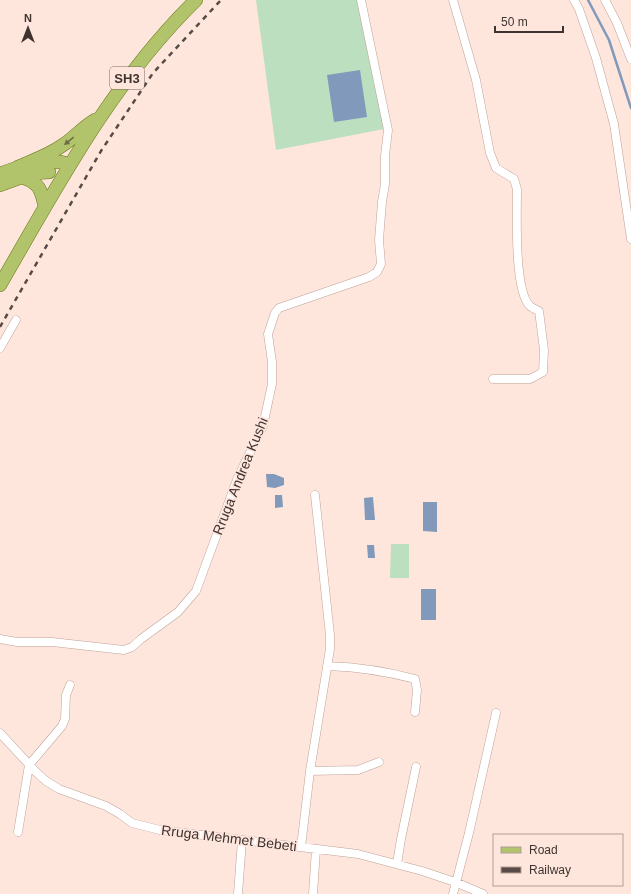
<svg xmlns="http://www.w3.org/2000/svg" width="631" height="894" font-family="Helvetica,sans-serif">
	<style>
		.pitch { fill: #bcdfc0 }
		.water { fill: #8199bb }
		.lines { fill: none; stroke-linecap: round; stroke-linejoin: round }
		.stream { stroke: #8199bb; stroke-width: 2.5 }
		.minor-casing { stroke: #bea398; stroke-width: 9 }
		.primary-casing { stroke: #677716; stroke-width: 14 }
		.minor { stroke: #fff; stroke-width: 8 }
		.primary { stroke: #b1c36b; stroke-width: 13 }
		.rail { stroke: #584a45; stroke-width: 2.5; stroke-dasharray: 5 5; stroke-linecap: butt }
		.oneway { fill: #6d6d47 }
		.labels { text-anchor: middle; stroke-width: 3.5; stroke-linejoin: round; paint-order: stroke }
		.shield { fill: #fee6dd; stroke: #786963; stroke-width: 1 }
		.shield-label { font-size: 13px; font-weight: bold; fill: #3f332f }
		.street-label { font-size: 14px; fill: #3f332f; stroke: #fee6dd }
	</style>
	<rect width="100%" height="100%" fill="#fee6dd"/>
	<path class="pitch" d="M 256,0 L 357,0 L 384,129 L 276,150 Z
		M 391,544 L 409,544 L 409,578 L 390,578 Z"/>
	<path class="water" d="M 360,70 L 367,117 L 334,122 L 327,75 Z
		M 266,474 L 274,474 L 284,478 L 284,485 L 275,488 L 267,487 Z
		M 275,495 L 282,495 L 283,507 L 275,508 Z
		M 373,497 L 375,520 L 365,520 L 364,498 Z
		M 423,502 L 437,502 L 437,532 L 423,531 Z
		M 367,545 L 374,545 L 375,558 L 368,558 Z
		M 421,589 L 436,589 L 436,620 L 421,620 Z"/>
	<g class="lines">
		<path class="stream" d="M 588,0 L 609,40 L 631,108"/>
		<defs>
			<path id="minor" d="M 453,0 L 476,80 L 490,153 L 496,168 L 514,179 L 517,189 C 517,213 514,288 529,305 C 531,308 536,309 539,311 L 544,350 L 543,372 L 530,379 L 493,379
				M 574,0 L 579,9 L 596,58 L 614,124 L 631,239
				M 605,0 L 617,23 L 631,59
				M 0,348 L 16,320
				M 0,639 L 17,642 L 52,642 L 124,650 L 132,647 L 141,639 L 178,612 L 196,591 L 238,477 L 263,426 L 272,384 L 272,362 L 268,334 L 275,313 L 279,308 L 369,277 L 377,272 L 381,264 L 379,240 L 382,202 L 385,184 L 385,156 L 388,130 L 361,0
				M 327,666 C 358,667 385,671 415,679 L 417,690 L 415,712
				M 0,733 L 36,772 L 46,781 L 59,789 L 106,806 L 120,814 L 132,823 L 160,830 L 358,854 L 422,871 L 455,882 L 483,894
				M 310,771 L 358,770 L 379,762
				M 18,832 L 29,765 L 62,726 L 65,719 L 66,695 L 70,685
				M 301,847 L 310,771 L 330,649 L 330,635 L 315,495
				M 397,864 L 401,839 L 416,767
				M 238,894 L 242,840
				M 313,894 L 316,849
				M 453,894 L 469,833 L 496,713"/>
			<path id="primary" d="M 18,167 C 34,160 49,155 63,145 C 74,138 83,127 95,120
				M 0,174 C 17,167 52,156 69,165
				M 22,177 C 40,183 41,190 45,207
				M 0,185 L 33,173 L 49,172
				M 0,285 C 58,185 112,82 196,0"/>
		</defs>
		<use href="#minor" class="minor-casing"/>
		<use href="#primary" class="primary-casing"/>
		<use href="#minor" class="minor"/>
		<use href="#primary" class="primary"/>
		<path class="rail" d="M 0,327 L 101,151 L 153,73 L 221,0"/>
	</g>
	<defs><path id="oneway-solid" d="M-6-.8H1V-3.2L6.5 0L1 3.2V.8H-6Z"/></defs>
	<use class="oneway" href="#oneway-solid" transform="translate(69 141) rotate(141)"/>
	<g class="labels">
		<rect class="shield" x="110" y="67" width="34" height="22" rx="3"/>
		<g class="shield-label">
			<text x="127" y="83">SH3</text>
		</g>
		<g class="street-label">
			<text transform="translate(240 476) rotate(-68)" y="5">Rruga Andrea Kushi</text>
			<text transform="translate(229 838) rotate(7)" y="5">Rruga Mehmet Bebeti</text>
		</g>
	</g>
	<rect x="493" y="834" width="130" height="52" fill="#fee6dd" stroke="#b29e97"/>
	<rect x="501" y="847" width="20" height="6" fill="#b1c36b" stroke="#b29e97"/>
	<text x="529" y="854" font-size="12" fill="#3f332f">Road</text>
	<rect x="501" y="867" width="20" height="6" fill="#584a45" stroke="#b29e97"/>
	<text x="529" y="874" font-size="12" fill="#3f332f">Railway</text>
	<g transform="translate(28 28)" stroke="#fee6dd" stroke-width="3" paint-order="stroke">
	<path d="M0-3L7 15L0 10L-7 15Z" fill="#3f332f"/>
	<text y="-6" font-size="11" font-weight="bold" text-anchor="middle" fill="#3f332f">N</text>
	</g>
	<path d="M495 26v6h68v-6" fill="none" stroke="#3f332f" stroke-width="2"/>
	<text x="501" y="26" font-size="12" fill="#3f332f" stroke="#fee6dd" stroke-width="3" paint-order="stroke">50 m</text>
</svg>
